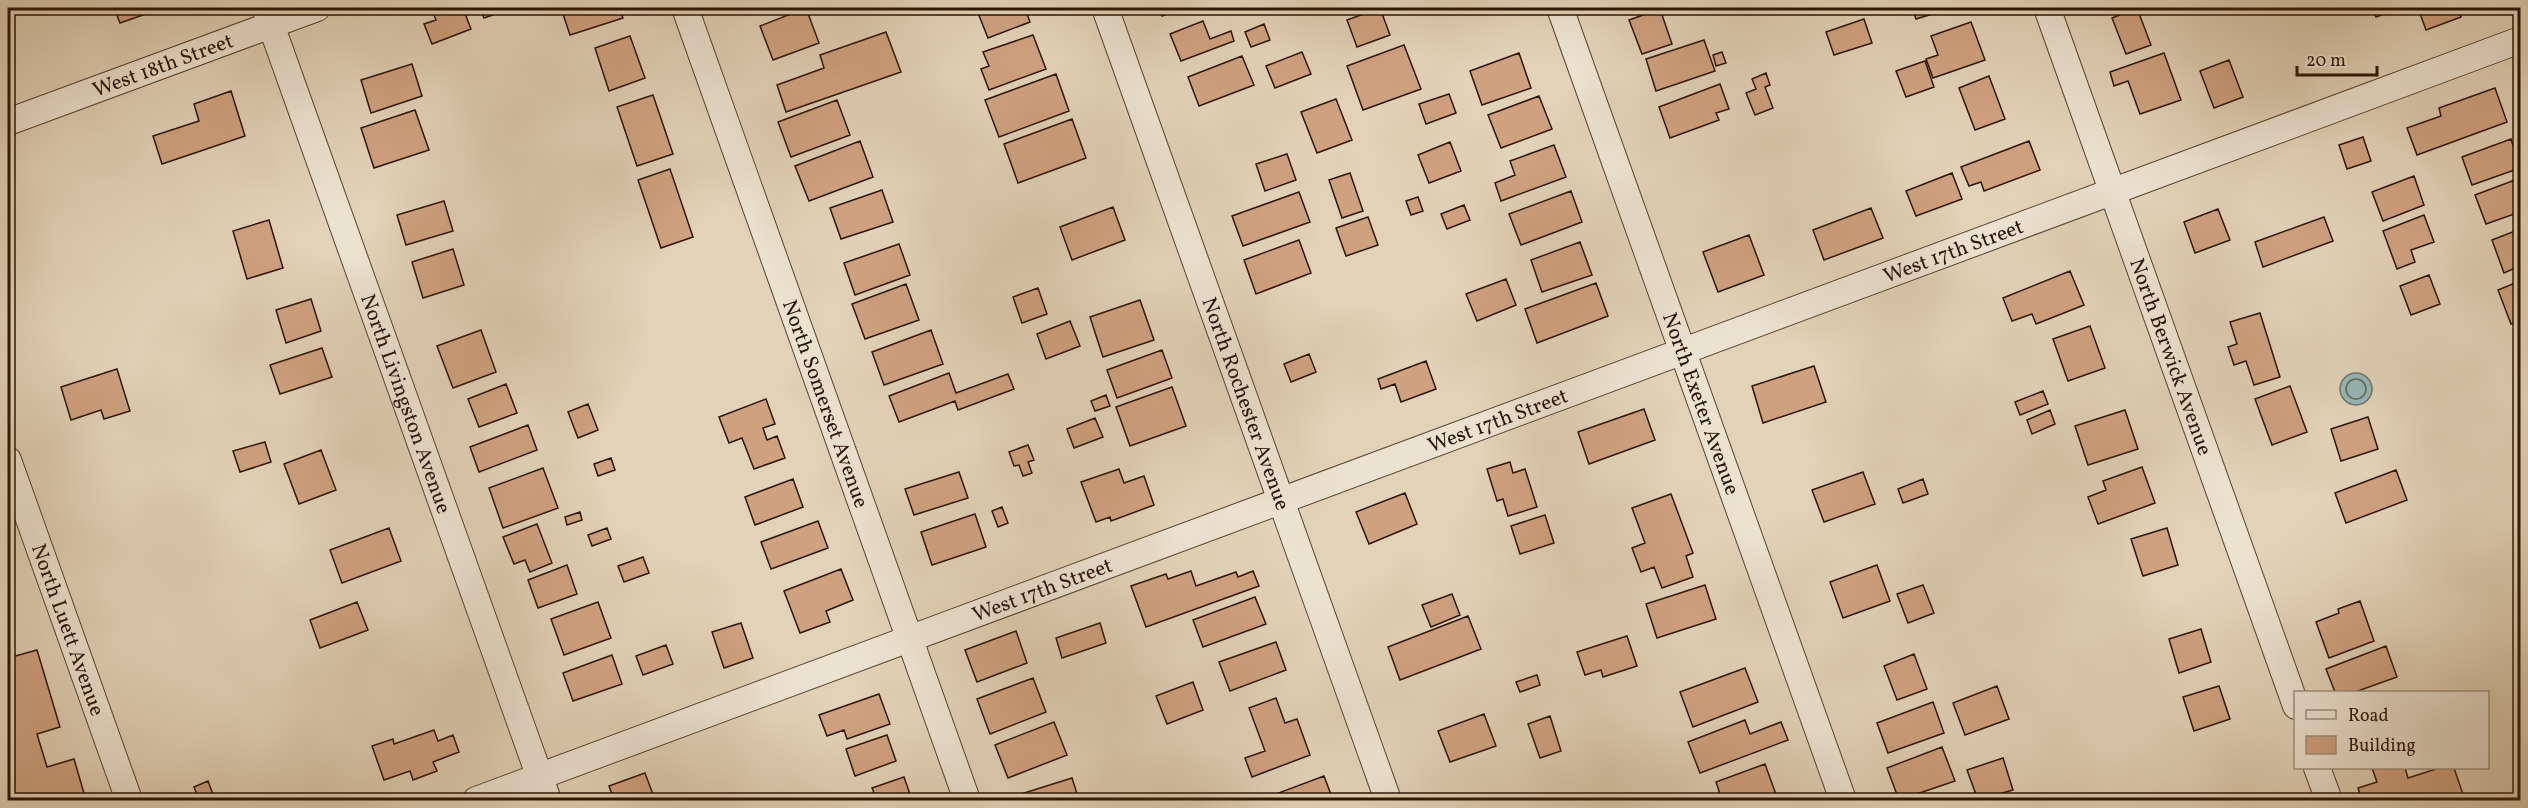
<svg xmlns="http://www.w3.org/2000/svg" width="2528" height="808" font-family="Vollkorn,serif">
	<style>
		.water { fill: #96b6b5; stroke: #6b766e; stroke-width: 1.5 }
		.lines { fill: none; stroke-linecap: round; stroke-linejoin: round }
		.shore { stroke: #60665c; stroke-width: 1.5 }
		.building { fill: #d0a17f; stroke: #2b1503; stroke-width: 1.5 }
		.street-casing { stroke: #594430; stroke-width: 28 }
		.street { stroke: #ece2d0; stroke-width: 26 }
		.labels { text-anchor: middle; stroke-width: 5; stroke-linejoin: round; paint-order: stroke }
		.street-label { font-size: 21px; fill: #2b1503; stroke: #ece2d0 }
	</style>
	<rect width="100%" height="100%" fill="#e2d2b7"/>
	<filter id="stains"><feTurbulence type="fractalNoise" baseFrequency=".00333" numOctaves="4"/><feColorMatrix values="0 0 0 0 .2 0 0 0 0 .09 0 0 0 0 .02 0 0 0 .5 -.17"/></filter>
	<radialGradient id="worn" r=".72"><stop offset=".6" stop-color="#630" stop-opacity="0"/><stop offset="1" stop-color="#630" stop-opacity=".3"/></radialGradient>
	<path class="water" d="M2340 389a16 16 0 1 1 32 0a16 16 0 1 1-32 0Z"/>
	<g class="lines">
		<path class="shore" d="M2346 389a10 10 0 1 1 20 0a10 10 0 1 1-20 0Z"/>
	</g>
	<path class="building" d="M 114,8 L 163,8 L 120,23 Z
		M 431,8 L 463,8 L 471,29 L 432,44 L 424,24 L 436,20 Z
		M 480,8 L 513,8 L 484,18 Z
		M 561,8 L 619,8 L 623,18 L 570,35 Z
		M 806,8 L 819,43 L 773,60 L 760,26 Z
		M 976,8 L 1025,8 L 1030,22 L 988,38 Z
		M 1159,8 L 1185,8 L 1162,16 Z
		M 1380,8 L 1390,35 L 1357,47 L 1347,20 Z
		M 1912,8 L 1952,8 L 1916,19 Z
		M 2137,8 L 2151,45 L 2126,54 L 2112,18 Z
		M 2377,8 L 2400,8 L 2376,17 L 2373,9 Z
		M 2418,8 L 2457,8 L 2461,17 L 2426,30 Z
		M 1660,9 L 1672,44 L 1642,54 L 1629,20 Z
		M 1864,19 L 1872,43 L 1834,55 L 1826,32 Z
		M 1203,21 L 1210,39 L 1231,31 L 1234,41 L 1181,61 L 1170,34 Z
		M 1971,22 L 1985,60 L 1933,78 L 1926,59 L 1938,55 L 1931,36 Z
		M 1264,24 L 1270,40 L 1251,47 L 1245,32 Z
		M 886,32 L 901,72 L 786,112 L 777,85 L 824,68 L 820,55 Z
		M 1033,35 L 1046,69 L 989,90 L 981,69 L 989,66 L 983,52 Z
		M 630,36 L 645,78 L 609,91 L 595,48 Z
		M 1704,40 L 1715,71 L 1656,91 L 1646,59 Z
		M 1404,45 L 1421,89 L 1363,110 L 1347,66 Z
		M 1302,52 L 1311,74 L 1275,88 L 1266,66 Z
		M 1722,52 L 1726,63 L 1716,66 L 1713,55 Z
		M 1519,53 L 1531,88 L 1482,105 L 1470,71 Z
		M 2164,53 L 2181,100 L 2140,114 L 2128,81 L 2114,86 L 2110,72 Z
		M 1242,56 L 1254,85 L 1199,106 L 1188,77 Z
		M 2229,60 L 2243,97 L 2214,108 L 2200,71 Z
		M 1925,61 L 1934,87 L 1906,97 L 1896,71 Z
		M 412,64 L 422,96 L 371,113 L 361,80 Z
		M 1766,73 L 1770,85 L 1765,87 L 1773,108 L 1755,115 L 1746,93 L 1756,89 L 1752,79 Z
		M 1056,74 L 1069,111 L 999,137 L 985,100 Z
		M 1989,76 L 2005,119 L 1975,130 L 1959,88 Z
		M 1720,84 L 1729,109 L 1716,113 L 1719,120 L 1670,138 L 1659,107 Z
		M 2495,88 L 2507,122 L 2417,155 L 2407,128 L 2441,116 L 2439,108 Z
		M 231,91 L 245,136 L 162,164 L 153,136 L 199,121 L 194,104 Z
		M 1449,94 L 1456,113 L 1426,124 L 1419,104 Z
		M 653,95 L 673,154 L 637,166 L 617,107 Z
		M 1539,96 L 1552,129 L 1501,148 L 1488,115 Z
		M 1336,99 L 1352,140 L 1317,153 L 1301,112 Z
		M 837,100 L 850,135 L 791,157 L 778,122 Z
		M 415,110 L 429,150 L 374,168 L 361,128 Z
		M 1072,119 L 1086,158 L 1018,183 L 1004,144 Z
		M 2363,137 L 2371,161 L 2347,169 L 2339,145 Z
		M 2511,139 L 2520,168 L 2472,185 L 2462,157 Z
		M 860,141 L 873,177 L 809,201 L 795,166 Z
		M 2029,141 L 2040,170 L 1984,191 L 1981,182 L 1969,186 L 1961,167 Z
		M 1450,142 L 1461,171 L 1429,183 L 1418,155 Z
		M 1554,145 L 1566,177 L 1501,201 L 1495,183 L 1515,175 L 1510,161 Z
		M 1287,154 L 1296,180 L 1265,191 L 1256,164 Z
		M 670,169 L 693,237 L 661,248 L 638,180 Z
		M 1350,173 L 1363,211 L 1342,218 L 1329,180 Z
		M 1952,173 L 1962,199 L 1916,216 L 1906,191 Z
		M 2414,176 L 2424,205 L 2383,221 L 2372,192 Z
		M 2520,178 L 2520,212 L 2486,224 L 2475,195 Z
		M 882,190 L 893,222 L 841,239 L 830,208 Z
		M 1571,191 L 1582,222 L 1521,245 L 1509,214 Z
		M 1299,192 L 1310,222 L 1243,246 L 1232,216 Z
		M 1418,197 L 1423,211 L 1411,215 L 1406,201 Z
		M 444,201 L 453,231 L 406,245 L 397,215 Z
		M 1464,205 L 1470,220 L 1447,229 L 1441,214 Z
		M 1113,207 L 1125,240 L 1072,260 L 1060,227 Z
		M 1871,208 L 1883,238 L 1824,260 L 1813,230 Z
		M 2218,209 L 2230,240 L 2195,253 L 2184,222 Z
		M 2424,215 L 2434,242 L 2411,250 L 2415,262 L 2397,269 L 2383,231 Z
		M 1368,217 L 1378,245 L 1346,256 L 1336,228 Z
		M 2324,217 L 2333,241 L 2263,267 L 2255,242 Z
		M 269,220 L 283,268 L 247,279 L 233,231 Z
		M 2520,229 L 2520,266 L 2504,273 L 2492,240 Z
		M 1749,235 L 1764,275 L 1718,292 L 1703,252 Z
		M 1299,240 L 1311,273 L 1256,294 L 1244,260 Z
		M 1580,242 L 1592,275 L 1542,292 L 1531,260 Z
		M 899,244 L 910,275 L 855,295 L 844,263 Z
		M 453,249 L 464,285 L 423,298 L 412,262 Z
		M 2070,271 L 2084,305 L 2036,324 L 2032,314 L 2012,321 L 2003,298 Z
		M 2429,275 L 2440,304 L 2411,315 L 2400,286 Z
		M 1506,279 L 1516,305 L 1477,321 L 1466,294 Z
		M 2520,281 L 2520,321 L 2511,324 L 2498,290 Z
		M 1596,283 L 1608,316 L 1537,343 L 1525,309 Z
		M 906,284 L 919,320 L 865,339 L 852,304 Z
		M 1038,288 L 1047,314 L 1022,323 L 1013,297 Z
		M 311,299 L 321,331 L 286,343 L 276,310 Z
		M 1140,300 L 1154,340 L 1103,357 L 1090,317 Z
		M 2260,313 L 2280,377 L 2254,385 L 2246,361 L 2234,365 L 2228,347 L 2237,344 L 2230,322 Z
		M 1070,321 L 1080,346 L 1046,359 L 1037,334 Z
		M 2090,326 L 2105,368 L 2068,381 L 2053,339 Z
		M 481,330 L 496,372 L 453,388 L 437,346 Z
		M 931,330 L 943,364 L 884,385 L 872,352 Z
		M 322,348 L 332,377 L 280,394 L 270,365 Z
		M 1162,350 L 1172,378 L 1117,398 L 1107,370 Z
		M 1309,354 L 1316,372 L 1291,382 L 1284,364 Z
		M 1426,361 L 1436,389 L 1401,402 L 1395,384 L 1381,389 L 1378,379 Z
		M 1814,366 L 1826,402 L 1763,423 L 1752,386 Z
		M 117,369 L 130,411 L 104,419 L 101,410 L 71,420 L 61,387 Z
		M 949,373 L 956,393 L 1008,374 L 1014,389 L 958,410 L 955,401 L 899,422 L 889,396 Z
		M 506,384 L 517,413 L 479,427 L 468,399 Z
		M 2290,386 L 2307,432 L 2272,445 L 2255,399 Z
		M 1172,387 L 1186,426 L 1130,446 L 1116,407 Z
		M 2043,391 L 2048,404 L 2020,415 L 2015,402 Z
		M 1106,395 L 1110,406 L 1095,411 L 1091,401 Z
		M 766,399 L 775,424 L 763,428 L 767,440 L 777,436 L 785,458 L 754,469 L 742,438 L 729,443 L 719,417 Z
		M 588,404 L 598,430 L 578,438 L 568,412 Z
		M 1644,409 L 1655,440 L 1589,464 L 1578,432 Z
		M 2050,410 L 2055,424 L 2032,434 L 2027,420 Z
		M 2125,410 L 2138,449 L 2088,465 L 2075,426 Z
		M 2368,417 L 2378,449 L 2341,461 L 2331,429 Z
		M 1095,418 L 1103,437 L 1074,448 L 1067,429 Z
		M 528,425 L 537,450 L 479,472 L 470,447 Z
		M 265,442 L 271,462 L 240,472 L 233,451 Z
		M 1028,445 L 1034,460 L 1028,462 L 1032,473 L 1023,476 L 1019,465 L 1014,466 L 1009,452 Z
		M 321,450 L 336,490 L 299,504 L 284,464 Z
		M 611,458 L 615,470 L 598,476 L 594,464 Z
		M 1510,462 L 1513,473 L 1525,469 L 1537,507 L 1508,516 L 1503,499 L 1497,501 L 1487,469 Z
		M 2142,467 L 2155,503 L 2098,524 L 2088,497 L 2106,490 L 2103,481 Z
		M 543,468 L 558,508 L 503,528 L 489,488 Z
		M 1119,469 L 1124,483 L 1144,476 L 1154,505 L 1111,521 L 1110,517 L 1096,522 L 1081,482 Z
		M 2396,470 L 2407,500 L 2346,523 L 2335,493 Z
		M 959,472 L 968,498 L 914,515 L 905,489 Z
		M 1863,472 L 1875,504 L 1824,522 L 1812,490 Z
		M 793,479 L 803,507 L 755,525 L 745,497 Z
		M 1923,479 L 1928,494 L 1903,503 L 1898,489 Z
		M 1405,493 L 1417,524 L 1369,544 L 1356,512 Z
		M 1671,494 L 1693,553 L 1686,556 L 1693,577 L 1662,588 L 1654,567 L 1641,572 L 1632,548 L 1645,543 L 1632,508 Z
		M 1002,507 L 1008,523 L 998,527 L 992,511 Z
		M 580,512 L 582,520 L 567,525 L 565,517 Z
		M 975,514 L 986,547 L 932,565 L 921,532 Z
		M 1545,515 L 1554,543 L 1520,554 L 1511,526 Z
		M 818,521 L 828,548 L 771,569 L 761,542 Z
		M 537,524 L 552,563 L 530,572 L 525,560 L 514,564 L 503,537 Z
		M 389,528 L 401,561 L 342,583 L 330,550 Z
		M 607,528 L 611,539 L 592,546 L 588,535 Z
		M 2167,528 L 2178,565 L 2143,576 L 2131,539 Z
		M 643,557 L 649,573 L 624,582 L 618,566 Z
		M 567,565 L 577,594 L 538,608 L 528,580 Z
		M 1877,565 L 1890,601 L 1843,618 L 1830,582 Z
		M 841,569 L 853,600 L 826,611 L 830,622 L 800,633 L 784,591 Z
		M 1191,571 L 1196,586 L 1236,572 L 1238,577 L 1253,571 L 1259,586 L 1146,627 L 1131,586 L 1166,574 L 1168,579 Z
		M 1705,585 L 1716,619 L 1657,638 L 1646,604 Z
		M 1923,585 L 1934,613 L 1908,623 L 1897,594 Z
		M 1452,594 L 1460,615 L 1431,627 L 1422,605 Z
		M 1255,597 L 1266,624 L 1203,647 L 1193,620 Z
		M 2360,601 L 2374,641 L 2329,658 L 2316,622 L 2339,613 L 2338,609 Z
		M 357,602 L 368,630 L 320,648 L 310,620 Z
		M 598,602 L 611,638 L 564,655 L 551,619 Z
		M 1468,616 L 1481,649 L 1400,680 L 1388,647 Z
		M 741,623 L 753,658 L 724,668 L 712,632 Z
		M 1100,623 L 1106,643 L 1062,658 L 1056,638 Z
		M 2201,629 L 2211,662 L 2179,673 L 2169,639 Z
		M 1016,631 L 1027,663 L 977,682 L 965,650 Z
		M 1627,636 L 1637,666 L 1603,677 L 1601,670 L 1585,675 L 1577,652 Z
		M 1276,642 L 1286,670 L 1230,691 L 1219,662 Z
		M 666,645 L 673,664 L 643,675 L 636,656 Z
		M 2386,646 L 2397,677 L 2355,692 L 2335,692 L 2326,669 Z
		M 37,650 L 60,727 L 37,734 L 47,767 L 74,759 L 86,800 L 8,800 L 8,658 Z
		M 1914,654 L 1927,689 L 1897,700 L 1884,666 Z
		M 612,655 L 622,684 L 573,701 L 563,673 Z
		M 1745,668 L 1758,702 L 1693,727 L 1680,692 Z
		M 1537,675 L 1540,685 L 1520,692 L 1516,682 Z
		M 1033,678 L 1046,712 L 990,734 L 977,699 Z
		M 1193,682 L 1203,710 L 1167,724 L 1156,696 Z
		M 1997,686 L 2009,719 L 1965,735 L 1953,703 Z
		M 2219,686 L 2230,719 L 2194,731 L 2183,697 Z
		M 879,694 L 890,724 L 847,739 L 844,730 L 827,736 L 819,715 Z
		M 1276,698 L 1285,723 L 1297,719 L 1310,755 L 1252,777 L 1245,758 L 1265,751 L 1249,708 Z
		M 1933,702 L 1944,733 L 1888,753 L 1877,723 Z
		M 1484,714 L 1496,746 L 1450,762 L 1438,731 Z
		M 1550,716 L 1561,751 L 1540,758 L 1528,724 Z
		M 1745,720 L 1750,734 L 1781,722 L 1788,740 L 1700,773 L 1688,742 Z
		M 1054,722 L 1067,755 L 1008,778 L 995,745 Z
		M 434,730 L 438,741 L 453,735 L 459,752 L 433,762 L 437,771 L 413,780 L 410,771 L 384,780 L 372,746 L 393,739 L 394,744 Z
		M 887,735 L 896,761 L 855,776 L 846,749 Z
		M 1942,747 L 1955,781 L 1899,800 L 1887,768 Z
		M 2003,758 L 2013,790 L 1978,800 L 1967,770 Z
		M 1765,764 L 1778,800 L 1722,800 L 1716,782 Z
		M 2372,768 L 2405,768 L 2408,778 L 2439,768 L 2454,768 L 2465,800 L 2362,800 L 2358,788 L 2377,782 Z
		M 645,773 L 655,800 L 614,800 L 609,786 Z
		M 1324,776 L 1333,800 L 1270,800 L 1268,797 Z
		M 904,777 L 912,800 L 877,800 L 872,788 Z
		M 1072,778 L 1079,800 L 1023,800 L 1021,794 Z
		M 208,781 L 215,800 L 199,800 L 194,787 Z"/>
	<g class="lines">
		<defs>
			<g id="street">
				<path id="s1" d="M 265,8 L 548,800"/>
				<path id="s2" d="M 685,8 L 967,800"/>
				<path id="s3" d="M 1105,8 L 1388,800"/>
				<path id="s4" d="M 1560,8 L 1843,800"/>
				<path id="s5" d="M 2047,8 L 2296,706"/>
				<path id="s6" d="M 8,122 L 317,8"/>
				<path id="s7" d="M 8,460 L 129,800"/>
				<path d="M 2317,768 L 2329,800"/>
				<path id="s8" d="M 476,800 L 2520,40"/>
			</g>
		</defs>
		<use href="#street" class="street-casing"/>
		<use href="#street" class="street"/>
	</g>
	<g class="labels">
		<g class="street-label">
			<text dy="7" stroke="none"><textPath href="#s6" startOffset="165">West 18th Street</textPath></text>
			<text dy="7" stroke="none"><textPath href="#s8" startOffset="1576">West 17th Street</textPath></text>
			<text dy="7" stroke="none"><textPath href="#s5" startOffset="370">North Berwick Avenue</textPath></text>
			<text dy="7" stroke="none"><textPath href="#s1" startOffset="420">North Livingston Avenue</textPath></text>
			<text dy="7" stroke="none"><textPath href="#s2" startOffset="420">North Somerset Avenue</textPath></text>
			<text dy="7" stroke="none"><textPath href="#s3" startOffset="420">North Rochester Avenue</textPath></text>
			<text dy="7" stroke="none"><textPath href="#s4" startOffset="420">North Exeter Avenue</textPath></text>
			<text dy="7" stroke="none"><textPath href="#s8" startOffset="1090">West 17th Street</textPath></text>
			<text dy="7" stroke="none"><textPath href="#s8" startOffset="604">West 17th Street</textPath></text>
			<text dy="7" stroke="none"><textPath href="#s7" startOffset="180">North Luett Avenue</textPath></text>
		</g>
	</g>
	<rect width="2528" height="808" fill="none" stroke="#e2d2b7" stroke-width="30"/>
	<rect x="9" y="9" width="2510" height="790" fill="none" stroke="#2b1503" stroke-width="3"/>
	<rect x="15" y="15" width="2498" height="778" fill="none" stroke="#2b1503" stroke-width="1.5"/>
	<rect x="2294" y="691" width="195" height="78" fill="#ece2d0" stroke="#9f907e" stroke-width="1.5"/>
	<rect x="2306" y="710" width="30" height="9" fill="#ece2d0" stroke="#9f907e" stroke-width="1.5"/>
	<text x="2348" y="721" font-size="18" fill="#2b1503">Road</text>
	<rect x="2306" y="736" width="30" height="18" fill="#d0a17f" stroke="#9f907e" stroke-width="1.5"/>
	<text x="2348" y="751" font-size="18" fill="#2b1503">Building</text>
	<path d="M2297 66v9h80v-9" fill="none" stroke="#2b1503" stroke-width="3"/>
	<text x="2306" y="66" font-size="18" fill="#2b1503" stroke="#ece2d0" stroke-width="4.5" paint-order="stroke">20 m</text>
	<rect width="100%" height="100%" filter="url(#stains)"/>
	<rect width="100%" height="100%" fill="url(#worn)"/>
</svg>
